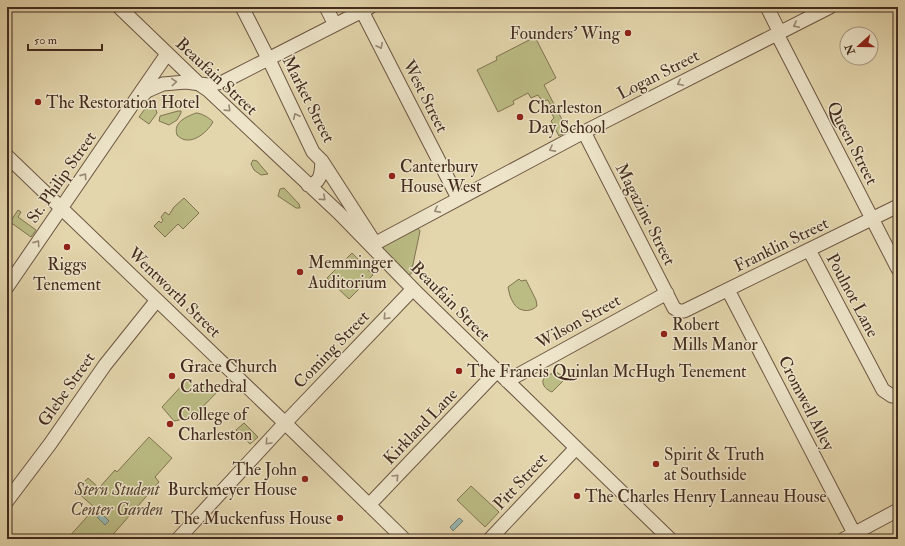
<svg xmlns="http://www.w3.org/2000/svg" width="905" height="546" font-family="'IM FELL Double Pica',serif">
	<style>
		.green { fill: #bbbb84; stroke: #807451 }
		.water { fill: #97b7b3; stroke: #767f77 }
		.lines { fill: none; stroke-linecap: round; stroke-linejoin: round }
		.minor-casing { stroke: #6c5642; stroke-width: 15 }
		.minor { stroke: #ede4c9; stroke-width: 13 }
		.oneway { stroke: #988874 }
		.poi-dot { fill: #8f2418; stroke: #ede4c9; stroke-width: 1.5 }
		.labels { text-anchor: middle; stroke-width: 3; stroke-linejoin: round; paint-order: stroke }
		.poi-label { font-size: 17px; fill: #442c1e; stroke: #ede4c9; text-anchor: start }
		.street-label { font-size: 17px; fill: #442c1e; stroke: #ede4c9 }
		.park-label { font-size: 17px; font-style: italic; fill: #5c4932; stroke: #ede4c9 }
	</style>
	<rect width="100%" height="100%" fill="#e3d5ac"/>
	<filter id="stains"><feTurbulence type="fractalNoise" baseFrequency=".005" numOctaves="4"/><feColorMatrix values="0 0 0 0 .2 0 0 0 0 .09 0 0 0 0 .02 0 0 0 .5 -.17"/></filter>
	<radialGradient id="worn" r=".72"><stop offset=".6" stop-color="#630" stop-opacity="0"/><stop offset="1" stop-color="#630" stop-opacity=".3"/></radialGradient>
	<path class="green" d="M 535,37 L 556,78 L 544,85 L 568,131 L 559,136 L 551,121 L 554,118 L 549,108 L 551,106 L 548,100 L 542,101 L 538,95 L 531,98 L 528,93 L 513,101 L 514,104 L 498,112 L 477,70 L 497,60 L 496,57 Z
		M 150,102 L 155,107 L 157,113 L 149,124 L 139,117 Z
		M 178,111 L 181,111 L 181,113 L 177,120 L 169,125 L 159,121 L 160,116 Z
		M 196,113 C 201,113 210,118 213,122 C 207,133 189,148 177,135 C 173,122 186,117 196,113 Z
		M 253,160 L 257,161 L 268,174 L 261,175 L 254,170 L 251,164 Z
		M 284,188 L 299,204 L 300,208 L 296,208 L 278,196 L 280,189 Z
		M 184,198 L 199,213 L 183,229 L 178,224 L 165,237 L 154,226 L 159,221 L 161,223 L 163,220 L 161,217 L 165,212 L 169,215 L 174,207 Z
		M 18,210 L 21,212 L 18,217 L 36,230 L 31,237 L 10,222 Z
		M 417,227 L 420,231 L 411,274 L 407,275 L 383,249 L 383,246 Z
		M 352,253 L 373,275 L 349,299 L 327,278 Z
		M 519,279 L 521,281 L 526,280 L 536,300 L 537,306 C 530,313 518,312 513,302 C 510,298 509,292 508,287 Z
		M 556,372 L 561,375 L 563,381 L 552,392 C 547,390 542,386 543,380 L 546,376 Z
		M 187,380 L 199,391 L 208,382 L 218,391 L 193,417 L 174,421 L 162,407 Z
		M 244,423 L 258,437 L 250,444 L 236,430 Z
		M 149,437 L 172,458 L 155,477 L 159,482 L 109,539 L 67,539 L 95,508 L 76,491 L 88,478 L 99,488 L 115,470 L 117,472 Z
		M 471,486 L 499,512 L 485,527 L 457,500 Z"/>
	<path class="water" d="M 101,513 L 109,521 L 105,525 L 97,517 Z
		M 459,518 L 463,521 L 453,531 L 450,527 Z"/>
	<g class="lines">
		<defs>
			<path id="minor" d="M 119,7 L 199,84 L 208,90 L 339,213 L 419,295 L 670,539
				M 242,7 L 272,66 L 313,152 L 322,161 L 375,243
				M 326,7 L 335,25
				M 767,7 L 780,33
				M 362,11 L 458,198
				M 777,34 L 898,269
				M 142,96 L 147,91 L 163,84 L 186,82 L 208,85 L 223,82 L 370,7
				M 584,132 L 674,308 L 679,311 L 684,311 L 898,206
				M 7,156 L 285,423 L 404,539
				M 308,185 C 322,183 321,172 322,161
				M 376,243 L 584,132 L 830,7
				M 809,250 L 883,390 L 892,396
				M 7,287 L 167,54
				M 728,290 L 854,533
				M 507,381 L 667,293
				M 7,501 L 50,444 L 105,365 L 157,300
				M 369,505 L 497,371
				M 178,539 L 285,423 L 413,289
				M 490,539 L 576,448
				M 844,539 L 898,510"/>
		</defs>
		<use href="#minor" class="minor-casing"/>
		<use href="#minor" class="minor"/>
	</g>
	<defs><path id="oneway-chevron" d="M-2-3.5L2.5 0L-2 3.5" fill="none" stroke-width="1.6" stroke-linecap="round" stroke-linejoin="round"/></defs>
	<g class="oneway">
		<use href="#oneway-chevron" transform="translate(796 25) rotate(153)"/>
		<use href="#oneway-chevron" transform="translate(380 46) rotate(63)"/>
		<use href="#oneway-chevron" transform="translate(174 82) rotate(-5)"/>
		<use href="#oneway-chevron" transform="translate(680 83) rotate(153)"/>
		<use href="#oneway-chevron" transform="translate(228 109) rotate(44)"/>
		<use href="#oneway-chevron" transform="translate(296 116) rotate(-115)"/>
		<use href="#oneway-chevron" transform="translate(552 149) rotate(152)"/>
		<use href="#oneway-chevron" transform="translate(84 176) rotate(-55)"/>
		<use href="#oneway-chevron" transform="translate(323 198) rotate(42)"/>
		<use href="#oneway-chevron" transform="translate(437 210) rotate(152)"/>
		<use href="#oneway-chevron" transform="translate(37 243) rotate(-55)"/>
		<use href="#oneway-chevron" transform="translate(386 317) rotate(133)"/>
		<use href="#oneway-chevron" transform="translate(268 442) rotate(133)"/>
		<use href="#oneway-chevron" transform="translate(396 477) rotate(-46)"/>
	</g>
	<g class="poi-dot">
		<circle cx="628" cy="33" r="4"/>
		<circle cx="38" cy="102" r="4"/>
		<circle cx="520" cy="117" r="4"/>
		<circle cx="392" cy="176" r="4"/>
		<circle cx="67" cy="247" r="4"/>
		<circle cx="300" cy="272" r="4"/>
		<circle cx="664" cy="334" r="4"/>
		<circle cx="459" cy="371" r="4"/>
		<circle cx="172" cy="376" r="4"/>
		<circle cx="170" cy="424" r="4"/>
		<circle cx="656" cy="464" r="4"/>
		<circle cx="305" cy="479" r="4"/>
		<circle cx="577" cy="496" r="4"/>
		<circle cx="340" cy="518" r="4"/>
	</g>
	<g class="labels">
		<g class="poi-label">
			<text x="620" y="39" text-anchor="end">Founders' Wing</text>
			<text x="46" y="108">The Restoration Hotel</text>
			<text x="528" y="113">Charleston<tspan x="528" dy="20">Day School</tspan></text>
			<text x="400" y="172">Canterbury<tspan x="400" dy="20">House West</tspan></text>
			<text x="308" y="268">Memminger<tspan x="308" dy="20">Auditorium</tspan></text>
			<text x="67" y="270" text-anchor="middle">Riggs<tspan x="67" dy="20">Tenement</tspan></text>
			<text x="672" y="330">Robert<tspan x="672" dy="20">Mills Manor</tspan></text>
			<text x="180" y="372">Grace Church<tspan x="180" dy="20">Cathedral</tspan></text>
			<text x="467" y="377">The Francis Quinlan McHugh Tenement</text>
			<text x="178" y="420">College of<tspan x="178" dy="20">Charleston</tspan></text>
			<text x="664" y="460">Spirit &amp; Truth<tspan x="664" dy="20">at Southside</tspan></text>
			<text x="297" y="475" text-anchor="end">The John<tspan x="297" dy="20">Burckmeyer House</tspan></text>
			<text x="585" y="502">The Charles Henry Lanneau House</text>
			<text x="332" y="524" text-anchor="end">The Muckenfuss House</text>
		</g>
		<g class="street-label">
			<text transform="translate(658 74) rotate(-27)" y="6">Logan Street</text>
			<text transform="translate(217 76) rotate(43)" y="6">Beaufain Street</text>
			<text transform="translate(426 96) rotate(63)" y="6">West Street</text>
			<text transform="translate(309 99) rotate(63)" y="6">Market Street</text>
			<text transform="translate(853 143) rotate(63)" y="6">Queen Street</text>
			<text transform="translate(61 177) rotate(-55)" y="6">St. Philip Street</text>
			<text transform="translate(646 214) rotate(63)" y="6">Magazine Street</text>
			<text transform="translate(781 244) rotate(-26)" y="6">Franklin Street</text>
			<text transform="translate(175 292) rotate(44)" y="6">Wentworth Street</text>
			<text transform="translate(853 295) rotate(62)" y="6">Poulnot Lane</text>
			<text transform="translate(451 301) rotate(45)" y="6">Beaufain Street</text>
			<text transform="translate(578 321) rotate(-29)" y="6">Wilson Street</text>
			<text transform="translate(331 349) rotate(-46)" y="6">Coming Street</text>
			<text transform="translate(66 389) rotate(-55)" y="6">Glebe Street</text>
			<text transform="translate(807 403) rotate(63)" y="6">Cromwell Alley</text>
			<text transform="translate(420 426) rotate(-46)" y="6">Kirkland Lane</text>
			<text transform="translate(520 481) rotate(-47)" y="6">Pitt Street</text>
		</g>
		<g class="park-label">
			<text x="117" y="495">Stern Student<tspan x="117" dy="20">Center Garden</tspan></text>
		</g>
	</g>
	<rect width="905" height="546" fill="none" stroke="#e3d5ac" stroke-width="24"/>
	<rect x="8" y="8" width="889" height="530" fill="none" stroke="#442c1e" stroke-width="2"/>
	<rect x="12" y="12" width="881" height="522" fill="none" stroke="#442c1e"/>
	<g transform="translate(859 46) rotate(249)"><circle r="19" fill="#ede4c9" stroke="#a99a85"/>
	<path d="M0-3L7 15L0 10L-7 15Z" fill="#8f2418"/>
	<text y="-6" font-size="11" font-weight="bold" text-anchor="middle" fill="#442c1e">N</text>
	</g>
	<path d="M28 44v6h74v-6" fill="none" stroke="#442c1e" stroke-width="2"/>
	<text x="34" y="44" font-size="12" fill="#442c1e" stroke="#ede4c9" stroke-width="3" paint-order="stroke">50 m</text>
	<rect width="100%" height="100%" filter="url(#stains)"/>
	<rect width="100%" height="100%" fill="url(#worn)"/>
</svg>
